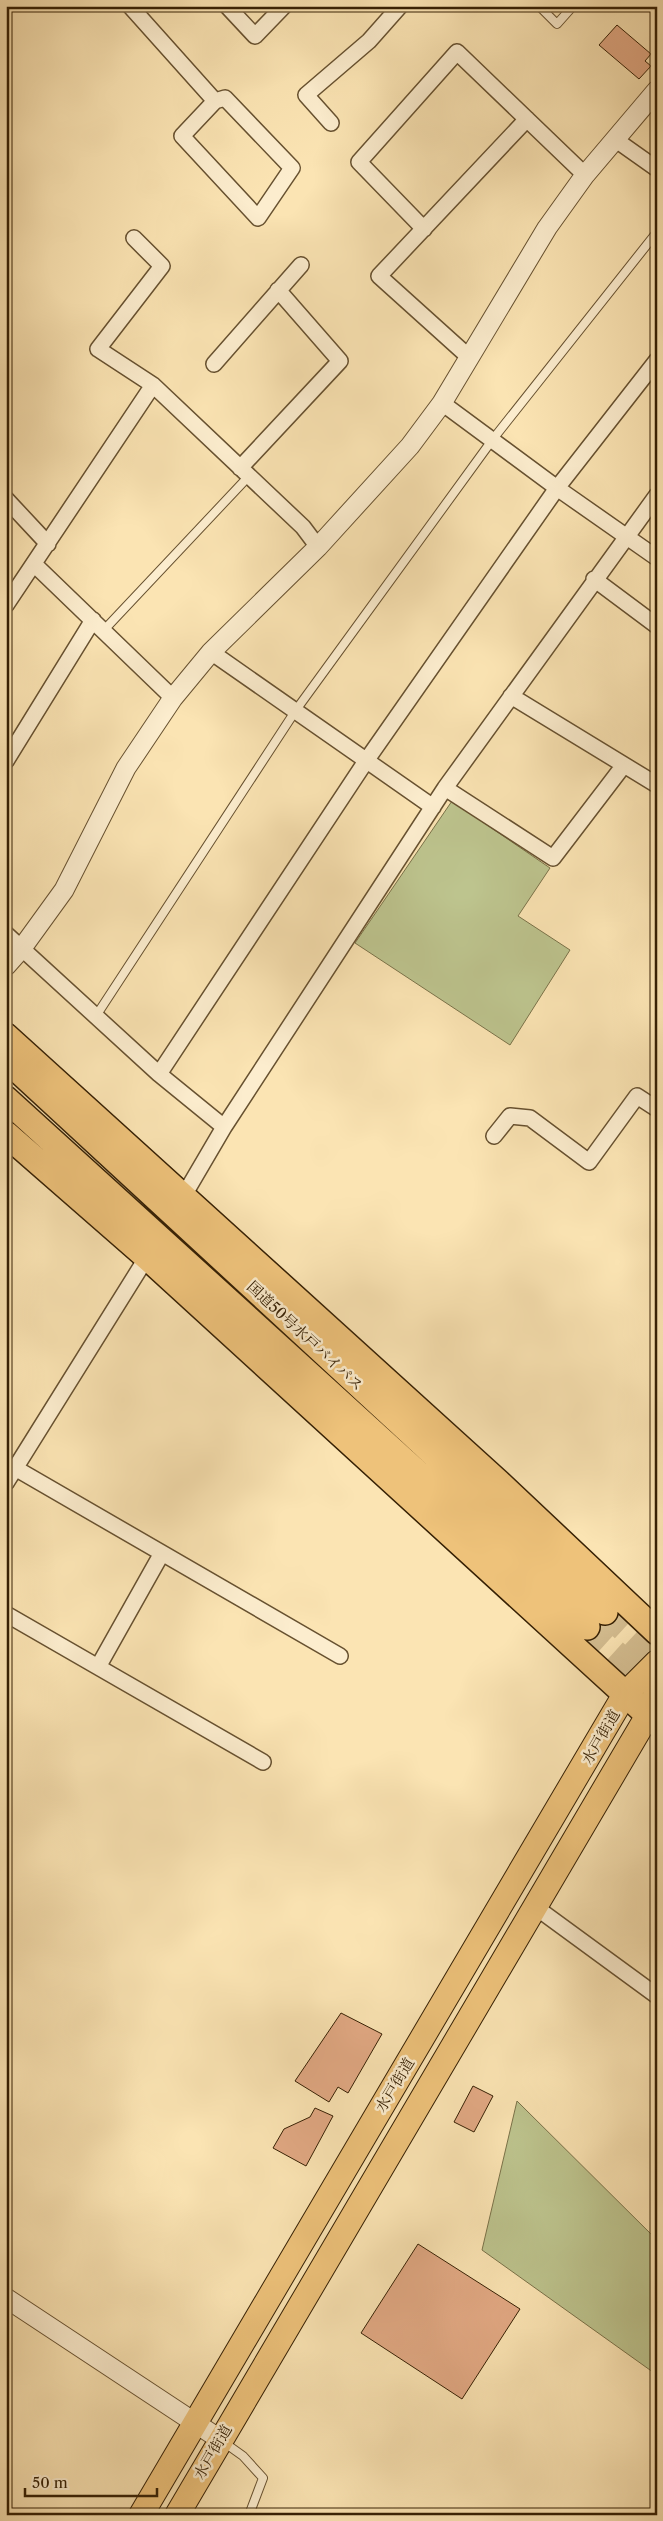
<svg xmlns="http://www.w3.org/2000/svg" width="663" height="2521" font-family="'Libre Caslon Text','Noto Serif JP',serif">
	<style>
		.green { fill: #bdc48e; stroke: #7a7249 }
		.building { fill: #e2a984; stroke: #362004 }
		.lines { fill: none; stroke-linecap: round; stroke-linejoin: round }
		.trunk-tunnel { stroke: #d4bd90; stroke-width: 25; stroke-dasharray: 25 12; stroke-linecap: butt }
		.service-casing { stroke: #675130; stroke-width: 10 }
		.minor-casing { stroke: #675130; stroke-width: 18 }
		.tertiary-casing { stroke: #675130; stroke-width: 21 }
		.primary-casing { stroke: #362004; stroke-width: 26 }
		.trunk-casing { stroke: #362004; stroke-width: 28 }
		.service { stroke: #fcedce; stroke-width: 8 }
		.minor { stroke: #fcedce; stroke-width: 15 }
		.tertiary { stroke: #fcedce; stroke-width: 19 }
		.primary { stroke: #eec27a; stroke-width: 24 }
		.trunk { stroke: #eec27a; stroke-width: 25 }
		.labels { text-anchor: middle; stroke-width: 5; stroke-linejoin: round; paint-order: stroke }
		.street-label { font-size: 15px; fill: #362004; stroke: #fcedce }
	</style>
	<rect width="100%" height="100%" fill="#fbe4b3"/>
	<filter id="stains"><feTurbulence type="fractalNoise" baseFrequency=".004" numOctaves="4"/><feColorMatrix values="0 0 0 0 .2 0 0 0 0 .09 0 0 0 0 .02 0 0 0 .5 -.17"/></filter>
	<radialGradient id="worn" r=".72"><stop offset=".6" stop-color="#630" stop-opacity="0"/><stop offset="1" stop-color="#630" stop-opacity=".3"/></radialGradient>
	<path class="green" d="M 452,801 L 550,868 L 518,916 L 570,950 L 510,1045 L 355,943 Z
		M 517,2101 L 657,2240 L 657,2375 L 482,2250 Z"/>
	<path class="building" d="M 617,25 L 651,54 L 645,61 L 651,66 L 639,79 L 599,45 Z
		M 341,2013 L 382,2034 L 348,2093 L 338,2087 L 329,2102 L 295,2081 Z
		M 473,2086 L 493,2096 L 474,2132 L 454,2122 Z
		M 315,2108 L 333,2116 L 306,2166 L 273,2148 L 284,2129 L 310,2117 Z
		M 418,2244 L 520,2309 L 462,2399 L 361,2333 Z"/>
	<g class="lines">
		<path class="trunk-tunnel" d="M 605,1612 L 657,1660
			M 587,1627 L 657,1690"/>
		<defs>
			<path id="service" d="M 539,6 L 557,24 L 573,6
				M 104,630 L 249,476
				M 96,1016 L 296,710 L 493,439 L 657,232
				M 222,2441 L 243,2456 L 263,2478 L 249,2515"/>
			<path id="minor" d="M 130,6 L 215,101
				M 227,6 L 255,36 L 284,6
				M 225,98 L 292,168 L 258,218 L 182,136 L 215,101 Z
				M 331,123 L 306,95 L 369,41 L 400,6
				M 616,140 L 657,169
				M 424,229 L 359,162 L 457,52 L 585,175
				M 134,238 L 162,266 L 98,349 L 153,385
				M 470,358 L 379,276 L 527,119
				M 214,364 L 301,265
				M 442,403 L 557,488 L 657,558
				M 240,468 L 340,361 L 278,290
				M 6,499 L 48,544
				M 34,564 L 173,698
				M 594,579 L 657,626
				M 6,605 L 153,385 L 303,527 L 318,547
				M 211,652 L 433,807
				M 511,696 L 657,785
				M 6,761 L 93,620
				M 445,788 L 553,858 L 624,765
				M 6,934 L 159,1074 L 224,1127
				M 159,1074 L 366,761 L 557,488 L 657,360
				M 494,1136 L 510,1116 L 530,1118 L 589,1162 L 637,1096 L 657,1109
				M 183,1197 L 224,1127 L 445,788 L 657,495
				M 15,1468 L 340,1656
				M 6,1483 L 147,1257
				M 162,1553 L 98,1667 L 263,1762
				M 6,1614 L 98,1667
				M 534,1906 L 657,1996"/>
			<path id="tertiary" d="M 6,966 L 22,948 L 64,890 L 126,768 L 173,698 L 211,652 L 318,547 L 410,446 L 442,403 L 547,228 L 585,175 L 657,90
				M 6,2298 L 221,2440"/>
			<path id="primary" d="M 141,2515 L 625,1694 L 657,1662
				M 177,2515 L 648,1715 L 657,1690"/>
			<path id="trunk" d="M 6,1036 L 498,1482 L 657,1632
				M 6,1059 L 605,1612
				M 6,1099 L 587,1627
				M 6,1134 L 147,1257 L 657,1723"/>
		</defs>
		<use href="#service" class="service-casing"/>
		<use href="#minor" class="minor-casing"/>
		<use href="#tertiary" class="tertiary-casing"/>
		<use href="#primary" class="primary-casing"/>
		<use href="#trunk" class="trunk-casing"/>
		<use href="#service" class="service"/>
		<use href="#minor" class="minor"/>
		<use href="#tertiary" class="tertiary"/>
		<use href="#primary" class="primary"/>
		<use href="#trunk" class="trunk"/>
	</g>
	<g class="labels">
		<g class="street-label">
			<text transform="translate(305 1336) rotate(43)" y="5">国道50号水戸バイパス</text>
			<text transform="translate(601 1737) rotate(-60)" y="5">水戸街道</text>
			<text transform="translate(395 2085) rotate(-59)" y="5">水戸街道</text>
			<text transform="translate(213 2452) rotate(-60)" y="5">水戸街道</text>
		</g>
	</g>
	<rect width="663" height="2521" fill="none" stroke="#fbe4b3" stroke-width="25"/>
	<rect x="8" y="8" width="648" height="2506" fill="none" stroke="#362004" stroke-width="2.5"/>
	<rect x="12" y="12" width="638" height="2496" fill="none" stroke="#362004"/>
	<path d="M25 2488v8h132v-8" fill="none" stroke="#362004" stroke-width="2.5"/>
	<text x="32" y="2488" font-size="15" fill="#362004" stroke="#fcedce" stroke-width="4" paint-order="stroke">50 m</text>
	<rect width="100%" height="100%" filter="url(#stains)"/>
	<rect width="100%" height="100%" fill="url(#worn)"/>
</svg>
